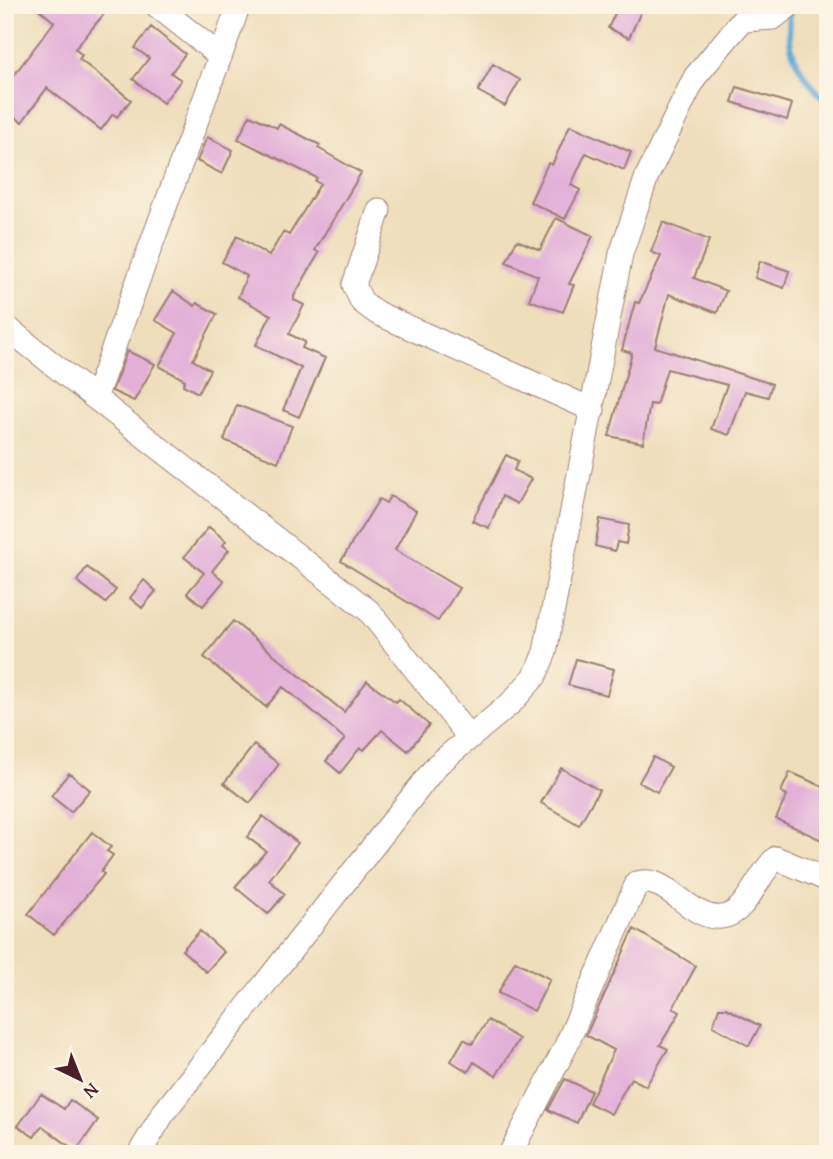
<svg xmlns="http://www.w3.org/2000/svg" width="833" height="1159" font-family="'Gentium Book Plus',serif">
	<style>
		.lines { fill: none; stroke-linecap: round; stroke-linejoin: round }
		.stream { stroke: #5da9d5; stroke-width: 6 }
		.building { fill: #e3b0d8 }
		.street-casing { stroke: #9c7e74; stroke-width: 25 }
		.street { stroke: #fff; stroke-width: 23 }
	</style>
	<rect width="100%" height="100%" fill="#fcf5e5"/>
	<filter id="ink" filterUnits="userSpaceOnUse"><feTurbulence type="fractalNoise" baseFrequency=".0143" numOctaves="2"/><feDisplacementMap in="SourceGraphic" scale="14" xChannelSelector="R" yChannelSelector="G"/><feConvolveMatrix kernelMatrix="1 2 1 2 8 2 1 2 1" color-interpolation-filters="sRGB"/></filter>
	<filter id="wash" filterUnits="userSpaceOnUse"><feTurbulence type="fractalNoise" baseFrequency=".00686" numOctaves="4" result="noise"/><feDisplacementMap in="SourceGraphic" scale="28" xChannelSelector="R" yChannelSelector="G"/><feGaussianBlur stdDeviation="1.57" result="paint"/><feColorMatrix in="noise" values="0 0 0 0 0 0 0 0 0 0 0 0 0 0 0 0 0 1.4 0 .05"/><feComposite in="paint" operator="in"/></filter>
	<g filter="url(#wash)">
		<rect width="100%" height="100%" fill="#efdebc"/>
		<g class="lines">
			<path class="stream" d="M 790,14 C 785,56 802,74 828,104"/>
		</g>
		<g id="blocks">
			<path class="building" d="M 34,5 L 94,5 L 104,14 L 75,49 L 82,55 L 79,59 L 131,100 L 117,117 L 113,114 L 101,130 L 47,88 L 22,122 L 5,110 L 5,87 L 54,22 Z
				M 619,5 L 644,5 L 629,38 L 608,28 Z
				M 151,27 L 185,54 L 171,73 L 181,80 L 163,103 L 133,79 L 149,58 L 135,48 Z
				M 493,64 L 520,80 L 505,106 L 478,91 Z
				M 737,87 L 792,104 L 787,120 L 732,102 Z
				M 250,115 L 277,128 L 279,124 L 320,145 L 318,148 L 361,173 L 315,250 L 319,253 L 294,296 L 294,300 L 304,305 L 289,334 L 305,342 L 302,348 L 325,358 L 299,417 L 283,410 L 301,368 L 256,345 L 271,315 L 238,297 L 247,276 L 222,262 L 237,236 L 269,256 L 283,232 L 289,235 L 320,184 L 315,181 L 317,178 L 238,139 Z
				M 570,125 L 631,152 L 624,170 L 586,153 L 571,185 L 580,190 L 565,219 L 530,202 L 548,163 L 552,165 Z
				M 207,137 L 233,150 L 222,174 L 197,161 Z
				M 556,218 L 593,236 L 569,284 L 574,285 L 563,312 L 529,300 L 538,276 L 506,262 L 517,240 L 540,250 Z
				M 663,222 L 709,240 L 694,278 L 726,291 L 717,313 L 669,294 L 655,347 L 772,384 L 768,397 L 745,391 L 729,435 L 711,429 L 727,385 L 667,369 L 656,405 L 650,404 L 643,443 L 609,436 L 632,353 L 622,350 L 626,335 L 635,302 L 639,303 L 661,256 L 651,252 Z
				M 760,261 L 789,271 L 784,288 L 755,278 Z
				M 173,291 L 195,306 L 197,303 L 217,314 L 193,360 L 210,370 L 198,393 L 183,385 L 185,380 L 159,366 L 177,333 L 155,320 Z
				M 127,351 L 155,364 L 134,401 L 112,391 Z
				M 237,405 L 292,426 L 278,462 L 224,440 Z
				M 506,455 L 518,461 L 514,470 L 531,479 L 517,504 L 502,496 L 489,528 L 472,521 Z
				M 390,496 L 416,511 L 395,550 L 459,588 L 438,621 L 341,561 L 379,499 L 386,503 Z
				M 600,519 L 629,525 L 626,544 L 617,542 L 615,551 L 595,546 Z
				M 209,527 L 226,541 L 223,545 L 229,550 L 212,571 L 224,581 L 203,606 L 187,593 L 204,573 L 184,557 Z
				M 87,567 L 116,590 L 106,603 L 77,581 Z
				M 144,580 L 156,591 L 142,608 L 130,598 Z
				M 233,621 L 344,712 L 367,681 L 396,702 L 399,699 L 429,725 L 408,751 L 382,730 L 364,750 L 360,748 L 340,773 L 326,761 L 345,739 L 314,712 L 283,687 L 266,707 L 204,657 Z
				M 576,659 L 614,669 L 607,695 L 568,685 Z
				M 254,745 L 279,764 L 250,803 L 224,783 Z
				M 653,757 L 671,767 L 657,792 L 639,782 Z
				M 561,768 L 599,790 L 579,825 L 541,803 Z
				M 790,772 L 828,789 L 828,843 L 776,819 L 787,795 L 781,792 Z
				M 69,773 L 90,790 L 71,812 L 51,796 Z
				M 263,816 L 298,843 L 269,880 L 285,894 L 268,914 L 235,887 L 266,851 L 247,837 Z
				M 92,832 L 111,847 L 107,851 L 113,855 L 101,872 L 104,874 L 54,935 L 28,914 Z
				M 634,929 L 696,966 L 673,1008 L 680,1012 L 660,1045 L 668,1049 L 646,1086 L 631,1078 L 611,1114 L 589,1103 L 614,1050 L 586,1035 Z
				M 200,931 L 224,952 L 206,972 L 182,950 Z
				M 515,961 L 550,979 L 534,1011 L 498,993 Z
				M 719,1008 L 726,1008 L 760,1026 L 749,1046 L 713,1026 Z
				M 488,1020 L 519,1039 L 496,1076 L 474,1062 L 468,1072 L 451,1061 L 464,1039 L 472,1044 Z
				M 565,1079 L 591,1091 L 577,1123 L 548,1110 Z
				M 41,1094 L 64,1109 L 70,1100 L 98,1120 L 76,1151 L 42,1126 L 34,1137 L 18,1126 Z"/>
		</g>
	</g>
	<g filter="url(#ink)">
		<use href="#blocks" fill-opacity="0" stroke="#9c7e74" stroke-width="2"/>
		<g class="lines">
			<defs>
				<path id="street" d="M 156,5 L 220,56
					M 239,5 L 95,398 L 369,611 L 469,737
					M 746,20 L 773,18 L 790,5
					M 379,210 L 354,285 L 362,302 L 377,313 L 593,410
					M 5,326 L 95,398
					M 139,1154 L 164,1112 L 437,765 L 511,703 L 535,676 L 545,652 L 621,254 L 647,176 L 695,77 L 755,5
					M 510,1154 L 565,1048 L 637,883 C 668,874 689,920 721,917 C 747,915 758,873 776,858 L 828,880"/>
			</defs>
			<use href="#street" class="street-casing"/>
			<use href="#street" class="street"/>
		</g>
	</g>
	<rect width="833" height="1159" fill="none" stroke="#fcf5e5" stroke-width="28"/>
	<g transform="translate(80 1079) rotate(137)" stroke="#fcf5e5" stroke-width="5" paint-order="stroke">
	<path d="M0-5L12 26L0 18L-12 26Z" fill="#4a1f2b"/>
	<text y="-10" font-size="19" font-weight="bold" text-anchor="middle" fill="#4a1f2b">N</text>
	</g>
</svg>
